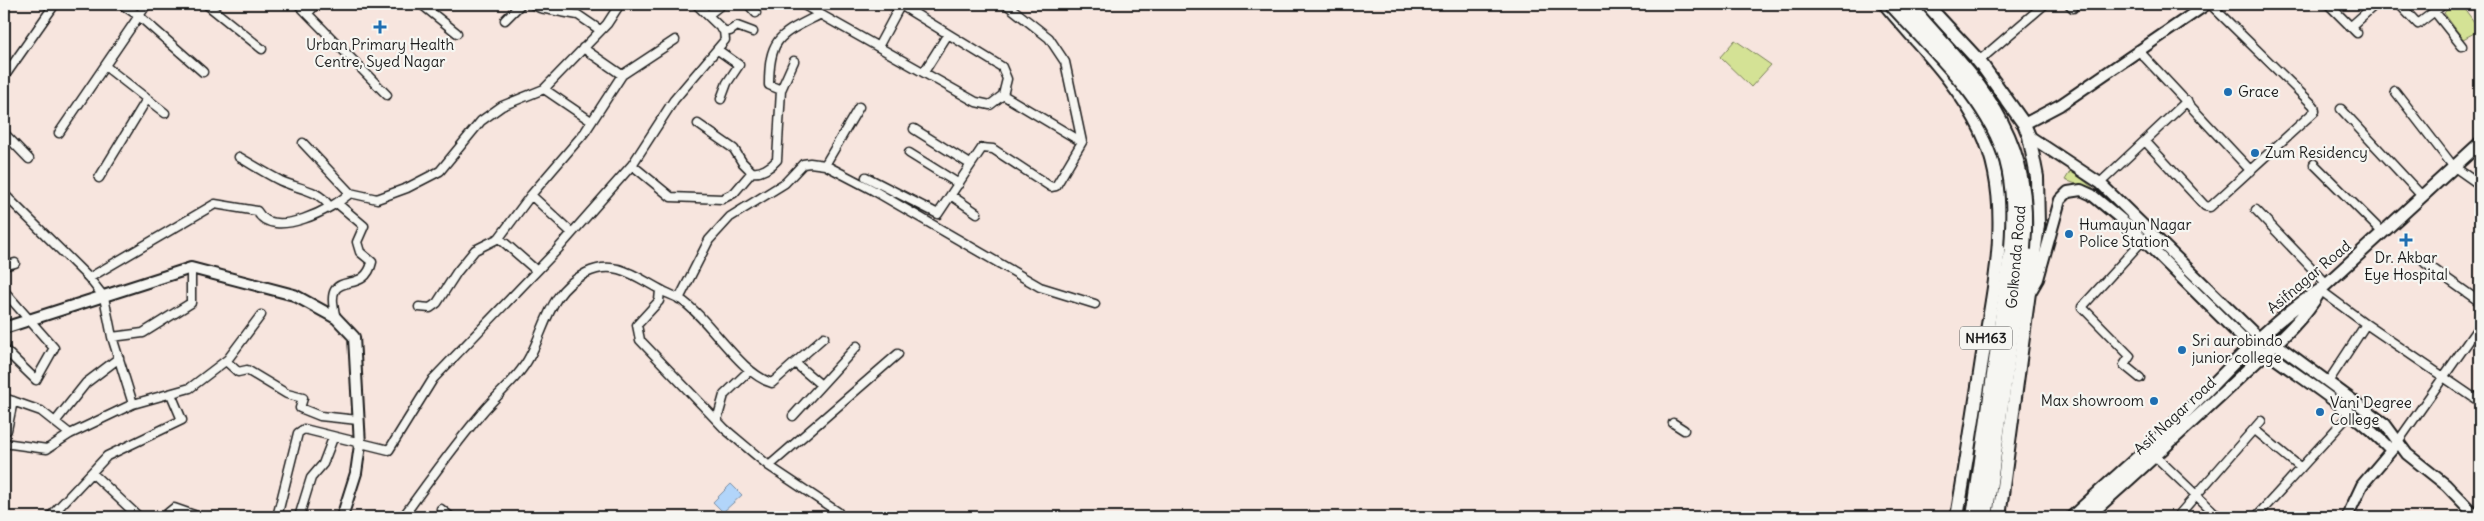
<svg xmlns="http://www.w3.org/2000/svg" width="2484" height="521" font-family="Delius,sans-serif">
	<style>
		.green { fill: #d4e295; stroke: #787f58 }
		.water { fill: #b2d5fa; stroke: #768ba1 }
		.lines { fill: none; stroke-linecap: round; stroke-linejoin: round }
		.minor-casing { stroke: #1c1c1c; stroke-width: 11 }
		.tertiary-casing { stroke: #1c1c1c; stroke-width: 14 }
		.secondary-casing { stroke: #1c1c1c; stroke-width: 15 }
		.trunk-casing { stroke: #1c1c1c; stroke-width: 16 }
		.motorway-casing { stroke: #1c1c1c; stroke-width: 18 }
		.minor { stroke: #f6f6f2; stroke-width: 8 }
		.tertiary { stroke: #f6f6f2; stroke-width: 10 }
		.secondary { stroke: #f6f6f2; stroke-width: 11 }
		.trunk { stroke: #f6f6f2; stroke-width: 12 }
		.motorway { stroke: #f6f6f2; stroke-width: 14 }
		.motorway-bridge-casing { stroke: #1c1c1c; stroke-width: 18; stroke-linecap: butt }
		.motorway-bridge { stroke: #f6f6f2; stroke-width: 14 }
		.poi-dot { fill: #1f6fb2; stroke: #f6f6f2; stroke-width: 2 }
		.labels { text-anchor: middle; stroke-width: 4.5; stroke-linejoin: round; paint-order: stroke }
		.shield { fill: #f6f6f2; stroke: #5d5d5c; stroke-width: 1 }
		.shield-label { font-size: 14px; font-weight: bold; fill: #1c1c1c }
		.poi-label { font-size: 15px; fill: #1c1c1c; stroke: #f6f6f2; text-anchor: start }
		.street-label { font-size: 15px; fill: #1c1c1c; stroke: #f6f6f2 }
	</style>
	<rect width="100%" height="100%" fill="#f7e5de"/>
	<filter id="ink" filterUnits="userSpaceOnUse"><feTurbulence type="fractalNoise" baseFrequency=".02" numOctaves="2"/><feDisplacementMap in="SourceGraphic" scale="10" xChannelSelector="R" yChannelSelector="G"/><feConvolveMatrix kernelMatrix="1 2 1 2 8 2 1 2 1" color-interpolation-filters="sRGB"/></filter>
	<g filter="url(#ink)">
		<path class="green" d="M 2453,4 L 2461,4 L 2480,30 L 2463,39 L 2444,13 Z
			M 1735,40 L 1771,65 L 1751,87 L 1720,57 Z
			M 2071,170 L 2098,192 L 2065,180 Z"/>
		<path class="water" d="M 731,484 L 742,495 L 723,512 L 713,502 Z"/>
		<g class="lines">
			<defs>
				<path id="minor" d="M 121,4 L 139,16 L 203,72
					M 206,4 L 262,49
					M 298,4 L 387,95
					M 421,4 L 457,33
					M 532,4 L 540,8 L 578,15 L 600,30
					M 748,4 L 756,13
					M 802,4 L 976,102 L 990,105 L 1003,95 L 1007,79 L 1002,67 L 899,4
					M 2069,4 L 2073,8
					M 2328,4 L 2357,33
					M 2399,4 L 2418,24 L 2444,4
					M 2435,12 L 2462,46
					M 308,13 L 316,4
					M 708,15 L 722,4
					M 505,20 L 521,4
					M 2350,27 L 2376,4
					M 724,31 L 730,31 L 737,26 L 753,32
					M 878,47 L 901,4
					M 583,48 L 622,75
					M 718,50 L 739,65 L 727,83 L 721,99
					M 2138,50 L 2251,171
					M 105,66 L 165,113
					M 924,72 L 948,34
					M 1965,73 L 2045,4
					M 4,77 L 55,4
					M 544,89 L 591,121
					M 781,90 L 769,85 C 769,37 780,35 819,15
					M 2395,91 L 2453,166 L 2480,185
					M 1003,95 L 1082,142
					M 2341,109 L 2422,196
					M 698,124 L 734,149 L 742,162 L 752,172
					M 914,129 L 970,164
					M 4,133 L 29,159
					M 59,133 L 147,4
					M 2145,141 L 2205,206 L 2210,207 L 2315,111 L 2314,106 L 2210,4
					M 303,143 L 350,193 L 377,199 L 407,188 L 440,171 L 481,121 L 502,106 L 544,89 L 607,24 L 620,4
					M 909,153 L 959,184
					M 239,157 C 253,165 267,174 281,181 C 298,189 318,189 329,206
					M 2314,164 L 2383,233
					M 632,165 L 671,197 L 722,199 L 734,193 L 752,172 C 761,174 771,167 777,160 L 781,90 L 794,61
					M 825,165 L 859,107
					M 866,177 L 938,214 L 982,148 L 993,149 L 1051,187 L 1056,186 L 1082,142 L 1065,62 L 1049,38 L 1006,4
					M 99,178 L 147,99
					M 2100,183 L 2187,101
					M 4,194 L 89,278 L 104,297 L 112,337 L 133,404
					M 531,195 L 572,233
					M 952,196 L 977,213
					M 2256,210 L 2327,284
					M 499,238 L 537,271
					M 2425,263 L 2480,302
					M 4,266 L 15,263
					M 89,278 L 215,204 L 257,211 C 273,241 334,208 350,193
					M 660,290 L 659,301 L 637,325 L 640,340 L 725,429 L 769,466 L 838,512
					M 2320,290 L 2366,324 L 2480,402
					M 4,291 L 54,348 L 36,380 L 4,349
					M 679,299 L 709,240 L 730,217 L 785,183 L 803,164 L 810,163 L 825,165 L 871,189 L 1040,287 L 1095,304
					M 419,307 L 430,308 L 437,303 L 457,272 L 475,250 L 499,238 L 531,195 L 585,132 L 622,75 L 675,40
					M 336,318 C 321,264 364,299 372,262 L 360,252 L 357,242 L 364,226 L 338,204
					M 112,337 L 143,333 L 191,303 L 191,268
					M 226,361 L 238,372 L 247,370 L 287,394 L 303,398 L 300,408 L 320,416 L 358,420
					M 795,363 L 821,385
					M 2140,378 L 2124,365 L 2130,356 L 2082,307 L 2143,240
					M 2328,382 L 2366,324
					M 4,398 L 41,411 L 70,434
					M 793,416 L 857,346
					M 717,420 L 724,395 L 750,370
					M 55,422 L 86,383 L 119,358
					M 1673,423 L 1684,430
					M 4,430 L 7,430 L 13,401
					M 2255,430 L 2301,468
					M 4,443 L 47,449 L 70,434 L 133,404 L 190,388 L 228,359 L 261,315
					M 2397,443 L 2480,325
					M 2153,454 L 2219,517
					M 769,466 L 898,354
					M 92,473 L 139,517
					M 441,509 L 451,517
					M 50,517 L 107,456 L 182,420 L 171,394
					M 163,517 L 174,508 L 194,515 L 195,517
					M 277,517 L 298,433 L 304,429 L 389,450 L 433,379 L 557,250 L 632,165 L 674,100 L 725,40 L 724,31 L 696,4
					M 299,517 L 311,478 L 323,464 L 333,438
					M 403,517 C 428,482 453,447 481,414 C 496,395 519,378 530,356 C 547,324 549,292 586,273 C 616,258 637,278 663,291 C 668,294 675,296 680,299 C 711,320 739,373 772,383 L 824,337
					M 2177,517 L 2261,421
					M 2256,517 L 2350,414
					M 2297,517 L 2301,515 L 2304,517"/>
				<path id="tertiary" d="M 2024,124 L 2060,105 L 2207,4
					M 2029,136 L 2100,183 L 2260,339 L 2275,343 L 2385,424 L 2407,454 L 2446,485 L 2477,517
					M 2031,291 L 2038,279 L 2060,200 L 2068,192 L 2081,190 L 2092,195 L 2127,224 L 2251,347 L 2266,352 C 2308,383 2355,412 2391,450
					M 4,328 L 191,268 L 294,295 L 336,318 L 354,337 L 360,445 L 356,473 L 342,517
					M 2347,517 L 2362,485 L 2395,446"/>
				<path id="secondary" d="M 2072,517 C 2108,483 2146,451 2182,416 C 2226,372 2268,323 2320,290 L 2480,143
					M 2087,517 C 2139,471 2191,423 2242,375 C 2269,349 2301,324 2320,291"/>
				<path id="trunk" d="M 1885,4 C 1918,44 1958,82 1981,130 C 2015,201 1994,286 1982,360 C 1974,413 1966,465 1957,517
					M 1926,4 L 1979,61 L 2024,124 L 2029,136 L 2037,177 L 2038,225 L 1999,517"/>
				<path id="motorway" d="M 1974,517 L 2012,248
					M 1985,517 L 2023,249"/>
			</defs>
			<use href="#minor" class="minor-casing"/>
			<use href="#tertiary" class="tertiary-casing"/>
			<use href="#secondary" class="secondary-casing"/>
			<use href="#trunk" class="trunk-casing"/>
			<use href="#motorway" class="motorway-casing"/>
			<use href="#minor" class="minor"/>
			<use href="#tertiary" class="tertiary"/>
			<use href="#secondary" class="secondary"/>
			<use href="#trunk" class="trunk"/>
			<use href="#motorway" class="motorway"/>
			<defs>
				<path id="motorway-bridge" d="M 1892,4 C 1934,51 1989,98 2007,160 C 2015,189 2014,219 2012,248
					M 1907,4 C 1978,84 2033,132 2023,249"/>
			</defs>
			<use href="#motorway-bridge" class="motorway-bridge-casing"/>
			<use href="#motorway-bridge" class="motorway-bridge"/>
		</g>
	</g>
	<g class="poi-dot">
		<path d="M377.5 19.5h5v5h5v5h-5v5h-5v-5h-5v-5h5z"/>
		<circle cx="2228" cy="92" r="5"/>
		<circle cx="2255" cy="153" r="5"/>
		<circle cx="2069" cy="234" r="5"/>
		<path d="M2403.5 232.5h5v5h5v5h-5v5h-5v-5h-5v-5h5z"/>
		<circle cx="2182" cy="350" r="5"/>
		<circle cx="2154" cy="401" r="5"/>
		<circle cx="2320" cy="412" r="5"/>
	</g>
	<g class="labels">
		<rect class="shield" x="1960" y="326.5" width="52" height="23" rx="4"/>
		<g class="shield-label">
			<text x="1986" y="343">NH163</text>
		</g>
		<g class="poi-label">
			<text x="380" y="50" text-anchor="middle">Urban Primary Health<tspan x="380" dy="17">Centre, Syed Nagar</tspan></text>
			<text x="2238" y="97">Grace</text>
			<text x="2265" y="158">Zum Residency</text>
			<text x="2079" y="230">Humayun Nagar<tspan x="2079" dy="17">Police Station</tspan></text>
			<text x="2406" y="263" text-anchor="middle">Dr. Akbar<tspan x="2406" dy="17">Eye Hospital</tspan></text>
			<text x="2192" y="346">Sri aurobindo<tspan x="2192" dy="17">junior college</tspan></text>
			<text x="2144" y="406" text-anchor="end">Max showroom</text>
			<text x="2330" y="408">Vani Degree<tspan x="2330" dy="17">College</tspan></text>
		</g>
		<g class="street-label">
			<text transform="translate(2016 257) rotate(-85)" y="5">Golkonda Road</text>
			<text transform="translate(2309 277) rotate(-40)" y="5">Asifnagar Road</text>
			<text transform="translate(2175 416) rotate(-43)" y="5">Asif Nagar road</text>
		</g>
	</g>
	<rect width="2484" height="521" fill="none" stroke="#f6f6f2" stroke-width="20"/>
	<rect x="10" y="10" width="2464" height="501" fill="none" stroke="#1c1c1c" stroke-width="2" filter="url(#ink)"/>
</svg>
